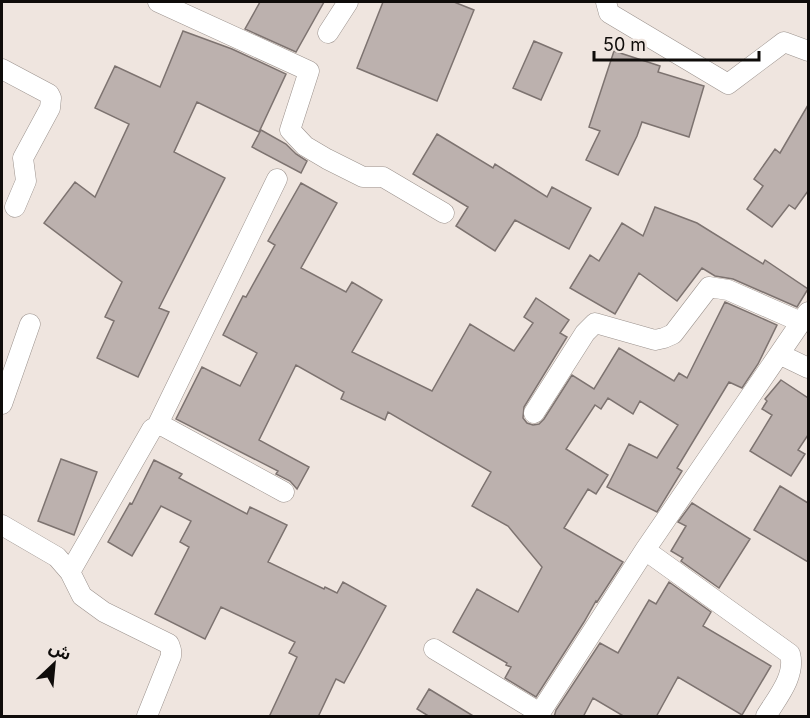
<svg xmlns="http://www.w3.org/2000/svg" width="810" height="718" font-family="Inter,'Noto Sans Arabic',sans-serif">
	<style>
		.building { fill: #bcb1ae; stroke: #7d7370; stroke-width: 1.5 }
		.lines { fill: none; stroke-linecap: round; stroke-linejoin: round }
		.street-casing { stroke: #9b928d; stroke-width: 21 }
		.street { stroke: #fff; stroke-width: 20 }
	</style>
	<rect width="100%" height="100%" fill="#efe5df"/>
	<path class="building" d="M 260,2 L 324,2 L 296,52 L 245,29 Z
		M 383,2 L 454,2 L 474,10 L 437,101 L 357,68 Z
		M 183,31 L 232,49 L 286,74 L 259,132 L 197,102 L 174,152 L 225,178 L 159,308 L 169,312 L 138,377 L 97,358 L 114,321 L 105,317 L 122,282 L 44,223 L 75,182 L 95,197 L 129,124 L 95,108 L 115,66 L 160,87 Z
		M 534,41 L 562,53 L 541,100 L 513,88 Z
		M 614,51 L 660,66 L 658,72 L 704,86 L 689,137 L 642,122 L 637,136 L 618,175 L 586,160 L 600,131 L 589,127 Z
		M 808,105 L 808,191 L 795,209 L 789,205 L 772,227 L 747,209 L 763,186 L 754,179 L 775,149 L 780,153 Z
		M 261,130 L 286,144 L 296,154 L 307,161 L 301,173 L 252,147 Z
		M 437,134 L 493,168 L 495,164 L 547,197 L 552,187 L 591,208 L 569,249 L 515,220 L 495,251 L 456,226 L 468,207 L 413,174 Z
		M 301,183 L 337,203 L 301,268 L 346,292 L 352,282 L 382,300 L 352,352 L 432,391 L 470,324 L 514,351 L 533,323 L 524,317 L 536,298 L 569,320 L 560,333 L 567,337 L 524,407 L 523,418 L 527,423 L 533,425 L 539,424 L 544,419 L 572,375 L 594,389 L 619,348 L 674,381 L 679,373 L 687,378 L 725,302 L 777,325 L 758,364 L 742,388 L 729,382 L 677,468 L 682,471 L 657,512 L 607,487 L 629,444 L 657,458 L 678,425 L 640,401 L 633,414 L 608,398 L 601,409 L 595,405 L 566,449 L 608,475 L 596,494 L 588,489 L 564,528 L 623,562 L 597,602 L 596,601 L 584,622 L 536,697 L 505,678 L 511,667 L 506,665 L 507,663 L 453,632 L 477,589 L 518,612 L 542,567 L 508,526 L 472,506 L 491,472 L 388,412 L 385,420 L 341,399 L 344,392 L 296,365 L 259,440 L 309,467 L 297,489 L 290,481 L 276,474 L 278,471 L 176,419 L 202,367 L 240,386 L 257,353 L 223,335 L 243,296 L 246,297 L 275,245 L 268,241 Z
		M 655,207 L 697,223 L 763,264 L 765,260 L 808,289 L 797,307 L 733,279 L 715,276 L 702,268 L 677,301 L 639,273 L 615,314 L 570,288 L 590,255 L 599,261 L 622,223 L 643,236 Z
		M 781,380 L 808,398 L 808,435 L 798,450 L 805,454 L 791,476 L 750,451 L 772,415 L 762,409 L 767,401 L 765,399 Z
		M 61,459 L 97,472 L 74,535 L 38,521 Z
		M 154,460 L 182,474 L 179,478 L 247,514 L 250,507 L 287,525 L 268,562 L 324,589 L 325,587 L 337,593 L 343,582 L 386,606 L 344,683 L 336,679 L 318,717 L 269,717 L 297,657 L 289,653 L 295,642 L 221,607 L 205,639 L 155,614 L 189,547 L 180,542 L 191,521 L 161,506 L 132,556 L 108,542 L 130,503 L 132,504 Z
		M 780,486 L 808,503 L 808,562 L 754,530 Z
		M 692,503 L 750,539 L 719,588 L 681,561 L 683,558 L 671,551 L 686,526 L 678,522 Z
		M 669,582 L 711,612 L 703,626 L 771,666 L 742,715 L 678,677 L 656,717 L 625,717 L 593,698 L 583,717 L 554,717 L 556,710 L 600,643 L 618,653 L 649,600 L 656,604 Z
		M 429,689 L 475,717 L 430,717 L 417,709 Z"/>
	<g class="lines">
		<defs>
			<path id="street" d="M 158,2 L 309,71 L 290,130 L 305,146 L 327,159 L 363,177 L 383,177 L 444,213
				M 606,2 L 609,13 L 728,84 L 784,42 L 808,51
				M 328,33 L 348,2
				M 2,69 L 49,94 L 51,98 L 50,108 L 23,158 L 26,181 L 15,207
				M 779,354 L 808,368
				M 2,404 L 30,324
				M 534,413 L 585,333 L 595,323 L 655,340 L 664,338 L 673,334 L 709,287 L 728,290 L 801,322
				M 157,426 L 277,179
				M 2,525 L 57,557 L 70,572 L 82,596 L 104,612 L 169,644 L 171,650 L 171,656 L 147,716
				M 645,550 L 790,654 C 796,676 777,698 766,716
				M 70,572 L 152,429 L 157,426 L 163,426 L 284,492
				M 434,649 L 540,713
				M 538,716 L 645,550 L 808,312"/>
		</defs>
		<use href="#street" class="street-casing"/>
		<use href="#street" class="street"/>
	</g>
	<rect width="810" height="718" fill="none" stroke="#0f0c0a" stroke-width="6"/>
	<g transform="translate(54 664) rotate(26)" stroke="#efe5df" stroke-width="4.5" paint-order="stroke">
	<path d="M0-4.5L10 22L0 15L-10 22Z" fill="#0f0c0a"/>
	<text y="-9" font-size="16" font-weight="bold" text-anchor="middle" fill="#0f0c0a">ش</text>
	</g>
	<path d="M594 51v9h165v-9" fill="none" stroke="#0f0c0a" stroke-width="3"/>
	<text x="603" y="51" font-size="18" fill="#0f0c0a" stroke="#efe5df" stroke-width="4.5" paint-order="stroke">50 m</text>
</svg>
